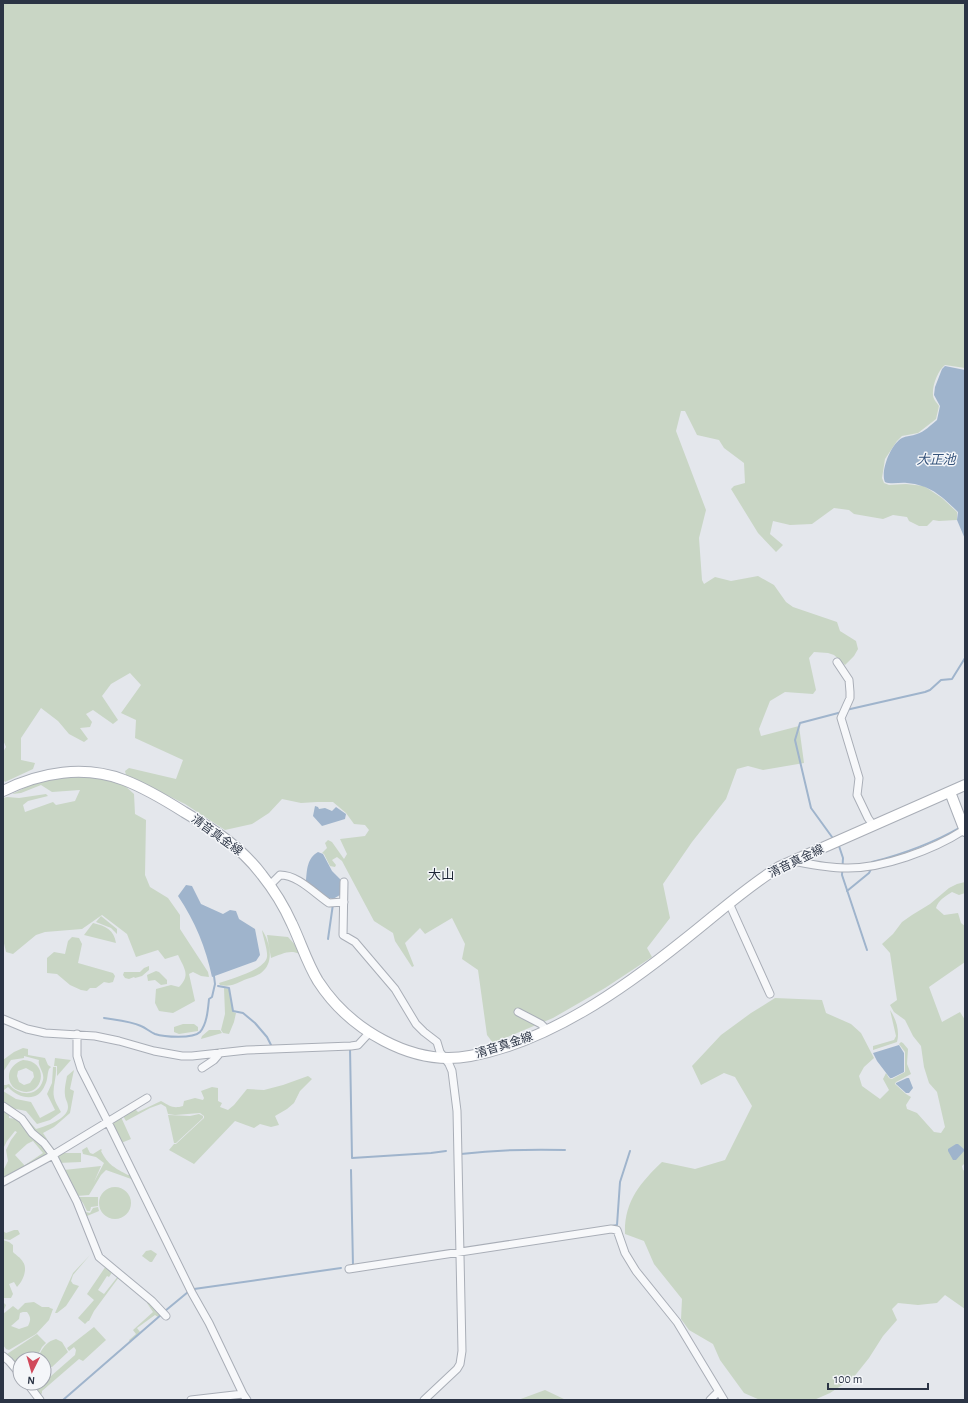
<svg xmlns="http://www.w3.org/2000/svg" width="968" height="1403" font-family="'Alegreya Sans','Noto Sans JP',sans-serif">
	<style>
		.green { fill: #c9d6c5; fill-rule: evenodd }
		.water { fill: #9fb4cc }
		.lines { fill: none; stroke-linecap: round; stroke-linejoin: round }
		.stream { stroke: #9fb4cc; stroke-width: 2 }
		.street-casing { stroke: #a9aeb7; stroke-width: 9 }
		.secondary-casing { stroke: #a9aeb7; stroke-width: 12 }
		.street { stroke: #f7f8fa; stroke-width: 7 }
		.secondary { stroke: #fff; stroke-width: 10 }
		.labels { text-anchor: middle; stroke-width: 3; stroke-linejoin: round; paint-order: stroke }
		.street-label { font-size: 12px; fill: #2b3445; stroke: #f4f6f9 }
		.water-label { font-size: 13px; font-style: italic; fill: #34527a; stroke: #f4f6f9 }
		.neighbourhood-label { font-size: 13px; fill: #1d2536; stroke: #f4f6f9 }
	</style>
	<rect width="100%" height="100%" fill="#e4e7ec"/>
	<path class="green" d="M 3,3 L 965,3 L 965,368 L 945,365 C 938,370 932,386 933,395 C 933,399 937,403 939,406 L 936,419 L 918,433 L 902,436 L 897,441 L 885,459 L 882,478 L 884,483 L 889,485 L 906,484 L 924,486 L 942,498 L 957,512 L 957,520 L 939,521 L 933,520 L 927,526 L 919,526 L 909,521 L 907,517 L 893,515 L 883,519 L 854,514 L 849,510 L 834,508 L 812,524 L 790,525 L 773,521 L 770,534 L 783,545 L 776,552 L 758,533 L 731,489 L 734,486 L 745,483 L 744,463 L 724,448 L 719,440 L 697,435 L 685,411 L 681,411 L 676,431 L 706,510 L 699,538 L 702,580 L 704,584 L 715,577 L 731,581 L 758,576 L 774,585 L 786,602 L 793,607 L 837,622 L 840,631 L 856,641 L 858,649 L 854,656 L 845,665 L 834,655 L 828,653 L 814,652 L 809,658 L 816,690 L 813,694 L 785,692 L 770,701 L 759,729 L 761,736 L 799,726 L 804,763 L 763,770 L 748,766 L 737,769 L 726,799 L 692,842 L 663,884 L 670,918 L 647,948 L 652,957 L 605,988 L 553,1018 L 493,1043 L 487,1035 L 478,970 L 462,959 L 465,944 L 452,918 L 425,934 L 420,928 L 405,943 L 414,966 L 412,967 L 395,941 L 393,933 L 374,921 L 342,861 L 337,857 L 332,860 L 336,865 L 335,867 L 330,866 L 324,854 L 322,853 L 327,848 L 325,843 L 328,840 L 332,842 L 344,859 L 347,854 L 340,839 L 365,836 L 369,830 L 365,825 L 354,824 L 346,813 L 333,802 L 317,802 L 301,803 L 282,799 L 269,813 L 252,824 L 225,830 L 185,804 L 126,775 L 125,771 L 129,768 L 176,779 L 183,760 L 135,738 L 136,720 L 121,713 L 141,685 L 130,673 L 111,684 L 102,696 L 118,720 L 113,724 L 93,710 L 86,714 L 92,722 L 90,727 L 80,728 L 88,739 L 84,742 L 69,734 L 58,721 L 41,708 L 21,738 L 21,760 L 35,763 L 33,769 L 5,782 L 3,779 L 3,752 L 6,747 L 3,740 Z
		M 91,776 L 124,785 L 134,794 L 135,814 L 146,820 L 145,875 L 150,887 L 168,898 L 180,915 L 180,929 L 208,972 L 209,977 L 201,976 L 193,972 L 189,974 L 195,1001 L 173,1013 L 159,1011 L 155,1003 L 156,989 L 171,985 L 179,987 C 191,975 184,968 178,955 L 165,959 L 158,950 L 136,957 L 127,934 L 102,915 L 82,929 L 45,932 L 36,935 L 13,954 L 6,952 L 3,939 L 3,798 L 7,797 L 19,798 L 46,794 L 48,796 L 28,801 L 23,805 L 25,812 L 53,802 L 56,805 L 75,801 L 80,790 L 52,792 L 41,785 L 21,793 L 12,794 L 31,785 L 50,779 Z
		M 965,882 L 965,893 L 959,895 L 952,892 C 946,896 938,900 936,908 L 944,915 L 958,913 L 961,923 L 965,926 L 965,962 L 929,987 L 942,1022 L 960,1012 L 965,1020 L 965,1163 L 962,1166 L 963,1170 L 965,1171 L 965,1309 L 945,1295 L 937,1303 L 918,1305 L 898,1303 L 892,1309 L 897,1320 L 883,1336 L 869,1358 L 853,1378 L 830,1393 L 814,1400 L 760,1400 L 744,1393 L 720,1360 L 713,1344 L 689,1330 L 681,1319 L 682,1299 L 654,1264 L 644,1241 L 625,1234 C 624,1202 640,1183 662,1162 L 695,1169 L 725,1160 L 752,1106 L 735,1077 L 724,1073 L 701,1085 L 692,1066 L 721,1035 L 751,1013 L 775,998 L 822,1000 L 826,1013 L 851,1024 L 861,1033 L 874,1058 L 864,1067 L 859,1076 L 862,1086 L 880,1099 L 889,1090 L 883,1079 L 886,1073 L 889,1078 L 892,1079 L 905,1072 L 905,1052 L 899,1044 L 901,1042 L 903,1043 L 908,1049 L 907,1064 L 911,1074 L 896,1082 L 895,1084 L 906,1094 L 911,1097 L 906,1105 L 907,1109 L 917,1113 L 934,1132 L 941,1133 L 945,1127 L 937,1092 L 929,1083 L 924,1067 L 921,1046 L 913,1036 L 905,1020 L 894,1012 L 890,1005 L 897,1000 L 890,953 L 882,944 L 893,934 L 902,922 L 912,915 L 930,904 L 949,888 L 957,884 Z
		M 101,916 L 117,929 L 117,934 L 111,928 L 96,922 Z
		M 93,923 C 106,926 114,930 116,943 L 84,935 Z
		M 262,930 C 270,942 275,963 261,973 C 257,976 249,978 244,980 C 235,984 231,987 220,985 L 219,983 C 230,979 265,970 267,957 C 268,951 263,937 262,930 Z
		M 267,935 L 288,937 L 298,948 L 299,954 C 290,949 280,955 271,958 Z
		M 72,937 L 79,938 L 82,944 L 78,963 L 113,973 L 115,976 L 113,982 L 109,983 L 104,982 L 96,988 L 90,988 L 87,991 L 81,990 L 70,985 L 57,974 L 47,973 L 47,958 L 54,952 L 65,954 L 68,941 Z
		M 149,966 L 149,970 L 142,976 L 135,978 L 134,977 L 129,979 L 125,978 L 123,975 L 124,972 L 140,972 L 144,968 Z
		M 156,971 L 159,972 L 167,980 L 167,984 L 161,985 L 155,980 L 148,981 L 147,975 Z
		M 224,988 L 229,989 L 233,1012 L 236,1013 L 234,1022 L 229,1034 L 223,1033 L 221,1030 L 225,1014 Z
		M 890,1010 C 896,1019 900,1031 897,1042 L 873,1050 L 873,1046 L 894,1040 L 896,1036 Z
		M 183,1024 L 194,1024 L 198,1027 L 198,1031 L 179,1034 L 174,1032 L 174,1027 Z
		M 209,1030 L 220,1030 L 222,1033 L 201,1039 L 202,1036 Z
		M 23,1048 L 28,1049 L 28,1055 L 45,1058 L 48,1065 L 51,1067 L 49,1069 C 47,1074 48,1080 45,1085 C 38,1103 19,1099 8,1087 L 4,1090 L 3,1083 L 3,1085 L 6,1085 L 9,1084 C 18,1096 38,1098 43,1080 C 45,1072 37,1066 39,1060 L 24,1056 L 24,1058 L 11,1060 L 3,1072 L 3,1060 L 14,1052 Z
		M 55,1058 L 71,1060 L 57,1076 L 57,1066 L 54,1066 Z
		M 23,1060 C 51,1061 43,1098 21,1091 C 17,1090 13,1088 11,1084 C 5,1073 13,1063 23,1060 ZM 26,1068 L 33,1072 L 34,1077 L 30,1083 L 24,1085 L 19,1082 L 17,1076 L 18,1071 Z
		M 53,1067 L 56,1067 C 57,1077 52,1088 54,1097 C 55,1102 59,1108 61,1112 L 50,1120 L 37,1124 L 26,1111 L 11,1108 L 26,1118 L 36,1129 C 46,1126 68,1119 68,1107 C 68,1102 65,1099 65,1095 C 64,1089 66,1082 67,1076 L 74,1070 L 70,1089 L 74,1091 L 70,1113 L 54,1127 L 43,1133 L 47,1139 L 44,1141 L 3,1103 L 3,1091 L 16,1099 L 31,1102 L 40,1118 L 55,1110 L 47,1094 L 52,1083 Z
		M 308,1076 L 312,1079 L 300,1091 L 294,1103 L 287,1109 L 275,1116 L 279,1125 L 271,1127 L 260,1124 L 254,1128 L 235,1121 L 194,1164 L 169,1150 L 174,1144 L 176,1144 L 204,1118 L 204,1116 L 200,1113 L 175,1115 L 168,1114 L 166,1107 L 161,1104 L 150,1108 L 126,1121 L 123,1116 L 134,1108 L 138,1112 L 161,1101 C 170,1106 173,1109 183,1106 L 184,1101 L 195,1098 L 203,1100 L 204,1098 L 201,1091 L 212,1087 L 218,1088 L 218,1101 L 222,1103 L 220,1107 L 228,1110 L 234,1105 L 247,1089 L 264,1090 L 283,1085 Z
		M 3,1109 L 11,1115 L 9,1115 L 9,1118 L 17,1119 L 43,1145 L 49,1153 L 3,1182 L 3,1171 L 8,1161 L 6,1150 L 11,1140 L 17,1132 L 20,1135 L 17,1132 L 15,1131 L 7,1141 L 3,1149 ZM 33,1141 L 43,1153 L 25,1165 L 26,1167 L 15,1155 L 27,1144 Z
		M 199,1114 L 203,1116 L 203,1118 L 176,1143 L 174,1143 L 168,1115 L 190,1116 Z
		M 121,1117 L 131,1139 L 121,1143 L 112,1124 L 113,1122 Z
		M 87,1147 L 90,1153 L 93,1154 L 101,1149 L 102,1150 L 101,1151 C 108,1165 115,1168 128,1175 L 131,1174 L 134,1180 L 106,1170 L 101,1175 L 89,1195 L 77,1196 L 64,1170 L 101,1166 L 94,1182 L 104,1163 L 96,1157 L 83,1154 L 82,1150 Z
		M 63,1153 L 81,1153 L 81,1162 L 58,1163 L 56,1157 Z
		M99 1203a16 16 0 1 1 32 0a16 16 0 1 1-32 0Z
		M 77,1197 L 86,1212 L 90,1213 L 93,1208 L 98,1207 L 99,1211 L 87,1216 L 84,1215 Z
		M 78,1197 L 98,1197 L 98,1206 L 91,1207 L 90,1211 L 87,1211 L 83,1203 Z
		M 14,1230 L 18,1230 L 20,1234 L 10,1240 L 3,1239 L 3,1231 L 6,1233 Z
		M 3,1240 L 9,1242 L 13,1245 L 13,1252 C 16,1255 21,1258 23,1262 C 28,1269 23,1281 17,1287 L 14,1282 L 9,1284 L 13,1294 L 11,1298 L 3,1298 Z
		M 151,1250 L 157,1254 L 152,1262 L 150,1262 L 142,1256 L 146,1251 Z
		M 90,1255 L 73,1275 L 71,1281 L 73,1284 L 79,1286 L 66,1306 L 57,1313 L 55,1313 L 73,1273 Z
		M 106,1266 L 113,1271 L 109,1277 L 107,1276 L 98,1290 L 104,1294 L 119,1275 L 119,1277 L 94,1311 L 89,1321 L 88,1321 L 85,1324 L 78,1318 L 94,1300 L 87,1294 Z
		M 146,1297 L 162,1313 L 158,1317 L 155,1315 L 137,1328 L 140,1332 L 130,1342 L 129,1340 L 136,1334 L 133,1330 L 153,1312 L 147,1303 Z
		M 3,1302 L 6,1305 L 3,1312 L 3,1314 L 13,1306 L 18,1310 L 25,1303 L 34,1302 L 42,1307 L 49,1307 L 50,1308 L 53,1309 L 49,1320 L 36,1334 L 9,1350 L 6,1349 L 3,1345 ZM 23,1312 L 27,1312 C 31,1317 31,1320 28,1326 L 19,1329 L 11,1326 L 19,1319 L 20,1313 Z
		M 94,1327 L 106,1340 L 83,1361 L 79,1359 L 42,1391 L 42,1393 L 40,1396 L 35,1390 L 75,1355 L 76,1350 L 74,1347 L 69,1351 L 67,1348 Z
		M 37,1334 L 46,1343 L 42,1347 L 39,1353 L 40,1359 L 20,1359 L 20,1371 L 6,1356 L 7,1354 Z
		M 56,1339 L 62,1342 L 68,1352 L 52,1367 L 49,1367 L 44,1363 L 44,1359 L 41,1359 L 40,1353 C 44,1346 48,1341 56,1339 Z
		M 545,1390 L 566,1400 L 518,1400 Z"/>
	<path class="water" d="M 945,366 L 965,370 L 965,539 L 957,520 L 958,512 C 942,496 930,485 907,483 C 899,482 892,485 885,482 C 880,471 891,444 902,438 C 906,436 912,436 917,434 C 924,432 931,425 937,420 L 940,406 L 934,395 L 935,387 L 942,369 Z
		M 315,806 L 318,807 L 319,809 L 325,808 L 332,811 L 336,807 L 346,814 L 345,819 L 322,826 L 313,816 Z
		M 318,852 L 323,854 L 332,871 L 341,880 L 340,895 L 333,899 L 325,897 L 306,881 C 307,870 307,858 318,852 Z
		M 186,885 L 192,886 L 201,904 L 223,914 L 230,910 L 236,911 L 239,919 L 255,929 L 260,955 L 256,961 L 212,977 C 206,948 195,921 178,896 Z
		M 899,1045 L 904,1053 L 904,1072 L 892,1078 L 890,1078 L 877,1061 L 873,1053 Z
		M 907,1078 L 909,1078 L 913,1088 L 909,1093 L 906,1093 L 896,1084 L 896,1083 Z
		M 956,1144 L 958,1144 L 965,1150 L 956,1160 L 953,1160 L 948,1151 L 948,1149 Z"/>
	<g class="lines">
		<path class="stream" d="M 846,710 L 925,692 L 930,690 L 941,680 L 952,679 L 965,658
			M 832,837 L 811,808 L 795,740 L 800,723 L 842,712
			M 839,846 L 843,858 L 842,875 L 867,950
			M 872,862 C 903,854 931,844 959,828
			M 847,891 L 869,873 L 871,869
			M 328,939 L 333,904
			M 218,986 L 229,988 L 233,1011 L 243,1013 L 255,1023 L 267,1037 L 271,1045
			M 104,1018 C 116,1020 130,1021 141,1026 C 146,1028 150,1032 155,1034 C 164,1037 193,1039 200,1032 C 207,1024 208,1009 209,999 L 212,997 L 215,984 L 214,976
			M 350,1048 L 352,1158
			M 461,1154 C 496,1150 530,1149 565,1150
			M 352,1158 L 431,1153 L 446,1151
			M 351,1170 L 353,1266
			M 612,1226 L 617,1225 L 620,1182 L 630,1151
			M 165,1311 L 188,1292 L 194,1289 L 341,1268
			M 63,1400 L 162,1314"/>
		<defs>
			<path id="street" d="M 837,662 L 849,680 L 850,692 L 850,698 L 841,718 L 859,778 L 857,795 L 868,818 L 873,825
				M 793,861 C 809,864 828,868 845,868 C 882,869 933,850 964,830
				M 344,882 L 343,935 L 355,942 L 395,989 L 416,1024 L 424,1032 L 437,1042 L 440,1052 L 449,1064 L 452,1071 L 457,1111 L 462,1351 L 460,1364 L 457,1369 L 424,1400
				M 270,885 L 280,875 C 298,875 314,893 329,903 L 344,902
				M 729,903 L 770,994
				M 518,1012 L 541,1024 L 547,1030
				M 3,1019 L 27,1029 L 45,1033 L 95,1036 L 119,1041 L 154,1051 L 182,1056 L 192,1056 L 247,1050 L 351,1046 L 358,1045 L 370,1032
				M 77,1034 L 77,1056 L 81,1069 L 108,1122 L 192,1293 L 209,1323 L 243,1394 L 247,1400
				M 202,1068 L 214,1060 L 220,1053
				M 3,1106 L 22,1119 L 32,1133 L 44,1143 L 53,1155 L 77,1202 L 99,1257 L 152,1301 L 166,1316
				M 3,1182 L 53,1155 L 147,1098
				M 349,1269 L 611,1229 L 617,1230 L 625,1253 L 636,1271 L 677,1322 L 724,1400
				M 3,1356 L 9,1361 L 20,1374
				M 27,1383 L 40,1400
				M 191,1400 L 243,1394
				M 710,1400 L 718,1392"/>
			<path id="secondary" d="M 3,791 C 41,772 84,765 124,780 C 145,788 165,800 184,812 C 213,829 241,847 262,875 C 274,890 284,906 292,924 C 301,943 307,963 318,981 C 349,1029 412,1067 470,1056 C 548,1042 623,989 684,940 C 716,915 745,888 779,867 L 965,785
				M 950,792 L 965,831"/>
		</defs>
		<use href="#street" class="street-casing"/>
		<use href="#secondary" class="secondary-casing"/>
		<use href="#street" class="street"/>
		<use href="#secondary" class="secondary"/>
	</g>
	<g class="labels">
		<g class="street-label">
			<text transform="translate(217 835) rotate(36)" y="4">清音真金線</text>
			<text transform="translate(796 861) rotate(-26)" y="4">清音真金線</text>
			<text transform="translate(504 1045) rotate(-18)" y="4">清音真金線</text>
		</g>
		<g class="water-label">
			<text x="936" y="464">大正池</text>
		</g>
		<g class="neighbourhood-label">
			<text x="441" y="879">大山</text>
		</g>
	</g>
	<rect width="968" height="1403" fill="none" stroke="#2b3445" stroke-width="8"/>
	<g transform="translate(32 1371) rotate(185)"><circle r="19" fill="#f4f6f9" stroke="#a4a8b1"/>
	<path d="M0-3L7 15L0 10L-7 15Z" fill="#d1495b"/>
	<text y="-6" font-size="11" font-weight="bold" text-anchor="middle" fill="#2b3445">N</text>
	</g>
	<path d="M828 1383v6h100v-6" fill="none" stroke="#2b3445" stroke-width="2"/>
	<text x="834" y="1383" font-size="12" fill="#2b3445" stroke="#f4f6f9" stroke-width="3" paint-order="stroke">100 m</text>
</svg>
